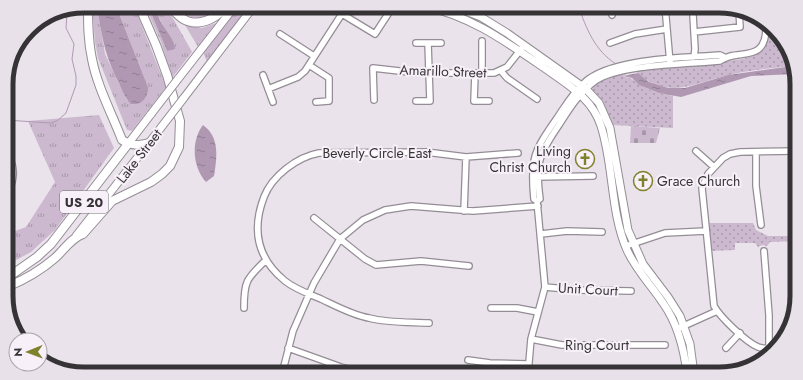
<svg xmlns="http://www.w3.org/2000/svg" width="803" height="380" font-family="Jost,sans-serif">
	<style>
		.grass { fill: url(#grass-tufts) }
		.cemetery { fill: url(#cemetery-stones) }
		.park { fill: url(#park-dots) }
		.water { fill: url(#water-ripples) }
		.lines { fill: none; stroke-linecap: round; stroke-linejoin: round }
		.stream { stroke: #b098b3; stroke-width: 1 }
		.minor-casing { stroke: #948d95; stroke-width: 8 }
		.major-casing { stroke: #948d95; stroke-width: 9 }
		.highway-casing { stroke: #948d95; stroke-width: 10 }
		.minor { stroke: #fff; stroke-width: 5.5 }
		.major { stroke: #fff; stroke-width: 7 }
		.highway { stroke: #fff; stroke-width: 8 }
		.major-bridge-casing { stroke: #948d95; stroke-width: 9; stroke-linecap: butt }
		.major-bridge { stroke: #fff; stroke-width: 7 }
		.labels { text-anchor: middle; stroke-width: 4; stroke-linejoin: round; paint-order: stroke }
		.shield { fill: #f8f0f9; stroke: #706c70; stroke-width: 1 }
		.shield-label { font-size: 13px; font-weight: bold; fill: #363336 }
		.street-label { font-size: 14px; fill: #363336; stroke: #f8f0f9 }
		.poi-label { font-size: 14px; fill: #363336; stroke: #f8f0f9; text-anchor: end }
		.rim { fill: none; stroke: #363336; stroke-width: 5 }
	</style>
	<defs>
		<pattern id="grass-tufts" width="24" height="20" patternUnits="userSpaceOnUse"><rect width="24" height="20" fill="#ccb9cf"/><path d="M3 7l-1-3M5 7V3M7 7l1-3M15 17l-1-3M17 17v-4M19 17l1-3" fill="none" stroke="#a697a9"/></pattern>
		<pattern id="cemetery-stones" width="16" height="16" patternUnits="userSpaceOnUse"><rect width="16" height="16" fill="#ccb9cf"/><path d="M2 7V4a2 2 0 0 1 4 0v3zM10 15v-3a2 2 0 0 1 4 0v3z" fill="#a697a9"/></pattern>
		<pattern id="park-dots" width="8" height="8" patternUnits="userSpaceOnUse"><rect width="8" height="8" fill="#ccb9cf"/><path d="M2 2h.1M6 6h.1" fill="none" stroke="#a697a9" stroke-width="1.8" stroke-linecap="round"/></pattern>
		<pattern id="water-ripples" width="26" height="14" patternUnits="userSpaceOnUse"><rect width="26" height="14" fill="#b098b3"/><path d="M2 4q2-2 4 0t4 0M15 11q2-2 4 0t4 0" fill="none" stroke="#907d92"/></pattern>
	</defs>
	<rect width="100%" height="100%" fill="#ebe3ec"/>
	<path class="grass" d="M 92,6 L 97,6 L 105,54 L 127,100 L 134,104 C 144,101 149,97 148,87 L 116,6 L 134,6 L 166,87 L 132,131 L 127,130 L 98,58 L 95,42 Z
		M 145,6 L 148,6 L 150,11 L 167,51 L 168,34 L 156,12 L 156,6 L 166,6 L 191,50 L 192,52 L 172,78 L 161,42 Z
		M 177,6 L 200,6 L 205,11 L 223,6 C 209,19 189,24 177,6 Z
		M 239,6 L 250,6 L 207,62 L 203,52 Z
		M 216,23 L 198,47 L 185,25 L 202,28 Z
		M 99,115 L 114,148 L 55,230 L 31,252 L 7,265 L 7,234 L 26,227 L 55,182 L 28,121 Z"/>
	<path class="cemetery" d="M 631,126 L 660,128 L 656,143 L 630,143 Z"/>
	<path class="park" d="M 769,27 L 784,40 L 793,66 C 772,68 750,70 729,75 C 692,83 674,100 637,74 L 638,70 C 665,67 693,65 720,62 C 732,60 746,60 756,54 C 766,49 769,37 769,27 Z
		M 627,73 L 623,76 L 625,77 C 633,78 635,82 642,86 C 652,91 662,94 673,96 L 673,128 L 612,125 L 602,102 L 592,90 C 596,79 608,77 618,74 L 619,75 Z
		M 708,223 L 753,223 L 756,230 L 768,236 L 797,236 L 797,241 L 770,242 L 767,246 L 762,245 L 758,247 L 755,243 L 735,243 L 735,250 L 710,251 Z"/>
	<path class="water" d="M 97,6 L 116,6 L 148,87 C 149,97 142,105 131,104 C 125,98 122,90 119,83 C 104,54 102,37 97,6 Z
		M 148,6 L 156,6 C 155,21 175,37 175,49 L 167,51 Z
		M 793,66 L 796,74 L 751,76 L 681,97 L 659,93 L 639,85 L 632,78 L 623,76 L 638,73 L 649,82 L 668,88 L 685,88 L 728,75 Z
		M 203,125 C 220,137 217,157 214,176 L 206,182 C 192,166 191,141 203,125 Z"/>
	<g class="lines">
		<path class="stream" d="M 578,6 C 587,29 594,50 616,64
			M 6,120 L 50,123 L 57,121 L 66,113 L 76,85 L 76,76 L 72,59 L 74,44 L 66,28 L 67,12"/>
		<defs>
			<path id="minor" d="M 608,6 L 612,15
				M 665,6 L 670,63
				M 342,14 L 375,34 L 390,11
				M 693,15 L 695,49 L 694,57
				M 694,32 L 740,27 L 739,11
				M 280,34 L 314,56
				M 416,43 L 441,43
				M 610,43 L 635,34 L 667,29
				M 309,65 L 329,78 L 329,101 L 316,102
				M 501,71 L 507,78 L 537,99
				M 475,73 L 474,101 L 489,101
				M 482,73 L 482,41
				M 263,75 L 273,102
				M 268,89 L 298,77 L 305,71 L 347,6
				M 374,100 L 373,68 L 417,73 L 494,73 L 507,67 L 522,48
				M 416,101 L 430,101 L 428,43
				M 696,151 L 714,167
				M 756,152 L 756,186 L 761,225
				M 6,155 C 17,165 14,184 6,194
				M 535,177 L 593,176
				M 537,201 L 534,199 C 530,158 534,151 557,118 C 566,105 573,92 585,82 C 612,58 684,58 720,55 L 724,57
				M 464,211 L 466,157
				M 314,218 L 365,259 L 376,265 L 421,261 L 469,266
				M 541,234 L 567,231 L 602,232
				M 626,246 L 665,233 L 706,231
				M 764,251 L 769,315 L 769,348
				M 545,287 L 577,290 L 631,291
				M 244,308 C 244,282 246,279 265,261
				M 491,308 L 517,308 L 538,312
				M 429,323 C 409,322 388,323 369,318 C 352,315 336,306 321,299 C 309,294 295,289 285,281 C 258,259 251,231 264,197 C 272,176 297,157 319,153 L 426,152 L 466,157 L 518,153
				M 677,329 L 717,311
				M 531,339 L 562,345 L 665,345
				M 288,348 L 341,367 L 367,374
				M 726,348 L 740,333
				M 773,348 C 768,348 763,349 758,347 C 746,342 720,317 714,306 L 702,188 L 708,174 L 723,158 L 730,154 L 740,152 L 797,151
				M 468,360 L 490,363 L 528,364
				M 282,374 L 293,331 L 314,283 L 340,239 L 363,220 L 385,210 L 411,206 L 473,211 L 538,206
				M 528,374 L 531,339 L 545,287 L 537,201 L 540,199 C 535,163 539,154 559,125 C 569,109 579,93 595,81 C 620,64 689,64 720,61 C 737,47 767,66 766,25"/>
			<path id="major" d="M 423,6 C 469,15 505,41 543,67 C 566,84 592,97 601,126 C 614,166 610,211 627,250 C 636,270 651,285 663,303 C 678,324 684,348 687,374
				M 453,6 L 481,17 L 507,33 L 586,89 L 599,103 L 610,128 L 628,230 L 643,264 L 668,297 L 680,316 L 690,344 L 694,374
				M 178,79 L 235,6
				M 183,99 L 254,6
				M 128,144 L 151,114
				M 76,236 L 156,134"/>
			<path id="highway" d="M 88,6 C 88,24 88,41 92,59 C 97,86 112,114 122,140 C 131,146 139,146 149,143
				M 171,6 C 186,31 210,25 227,6
				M 7,278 L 37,257 L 51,244 L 128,144
				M 7,287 C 24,280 40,271 55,258 C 64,250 71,238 83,234 L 112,201 L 151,182 L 162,174 L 170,166 L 179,147 L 180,121 L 167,75 L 156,45 L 139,6"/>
		</defs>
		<use href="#minor" class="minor-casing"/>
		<use href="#major" class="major-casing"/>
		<use href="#highway" class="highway-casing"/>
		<use href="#minor" class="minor"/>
		<use href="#major" class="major"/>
		<use href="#highway" class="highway"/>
		<defs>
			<path id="major-bridge" d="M 151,114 L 178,79
				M 156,134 L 183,99"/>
		</defs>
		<use href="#major-bridge" class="major-bridge-casing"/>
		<use href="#major-bridge" class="major-bridge"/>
	</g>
	<defs>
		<symbol id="church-ring" viewBox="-11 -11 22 22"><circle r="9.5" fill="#f8f0f9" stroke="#7f822c" stroke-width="1.5"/><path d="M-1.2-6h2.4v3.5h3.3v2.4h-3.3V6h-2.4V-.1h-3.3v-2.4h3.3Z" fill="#7f822c"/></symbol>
	</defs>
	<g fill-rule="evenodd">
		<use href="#church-ring" x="574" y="148" width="22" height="22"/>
		<use href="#church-ring" x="632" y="170" width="22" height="22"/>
	</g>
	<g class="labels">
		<rect class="shield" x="60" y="191" width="48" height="22" rx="3"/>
		<g class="shield-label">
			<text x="84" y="207">US 20</text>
		</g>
		<g class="street-label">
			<text transform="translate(443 71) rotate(2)" y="5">Amarillo Street</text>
			<text x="377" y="158">Beverly Circle East</text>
			<text transform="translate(139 156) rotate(-52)" y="5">Lake Street</text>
			<text transform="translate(588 289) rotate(3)" y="5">Unit Court</text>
			<text x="597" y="350">Ring Court</text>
		</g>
		<g class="poi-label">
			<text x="571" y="156">Living<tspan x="571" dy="16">Christ Church</tspan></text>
			<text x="657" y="186" text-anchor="start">Grace Church</text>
		</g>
	</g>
	<path d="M0 0H803V380H0ZM84 13H719A71 71 0 0 1 790 84V296A71 71 0 0 1 719 367H84A71 71 0 0 1 13 296V84A71 71 0 0 1 84 13Z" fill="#e8e1e9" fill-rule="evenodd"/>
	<path class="rim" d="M84 13H719A71 71 0 0 1 790 84V296A71 71 0 0 1 719 367H84A71 71 0 0 1 13 296V84A71 71 0 0 1 84 13Z"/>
	<g transform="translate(28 352) rotate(269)"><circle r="19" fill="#f8f0f9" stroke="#aaa4ab"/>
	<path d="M0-3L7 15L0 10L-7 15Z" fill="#7f822c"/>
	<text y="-6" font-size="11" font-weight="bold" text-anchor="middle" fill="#363336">N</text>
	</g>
</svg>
